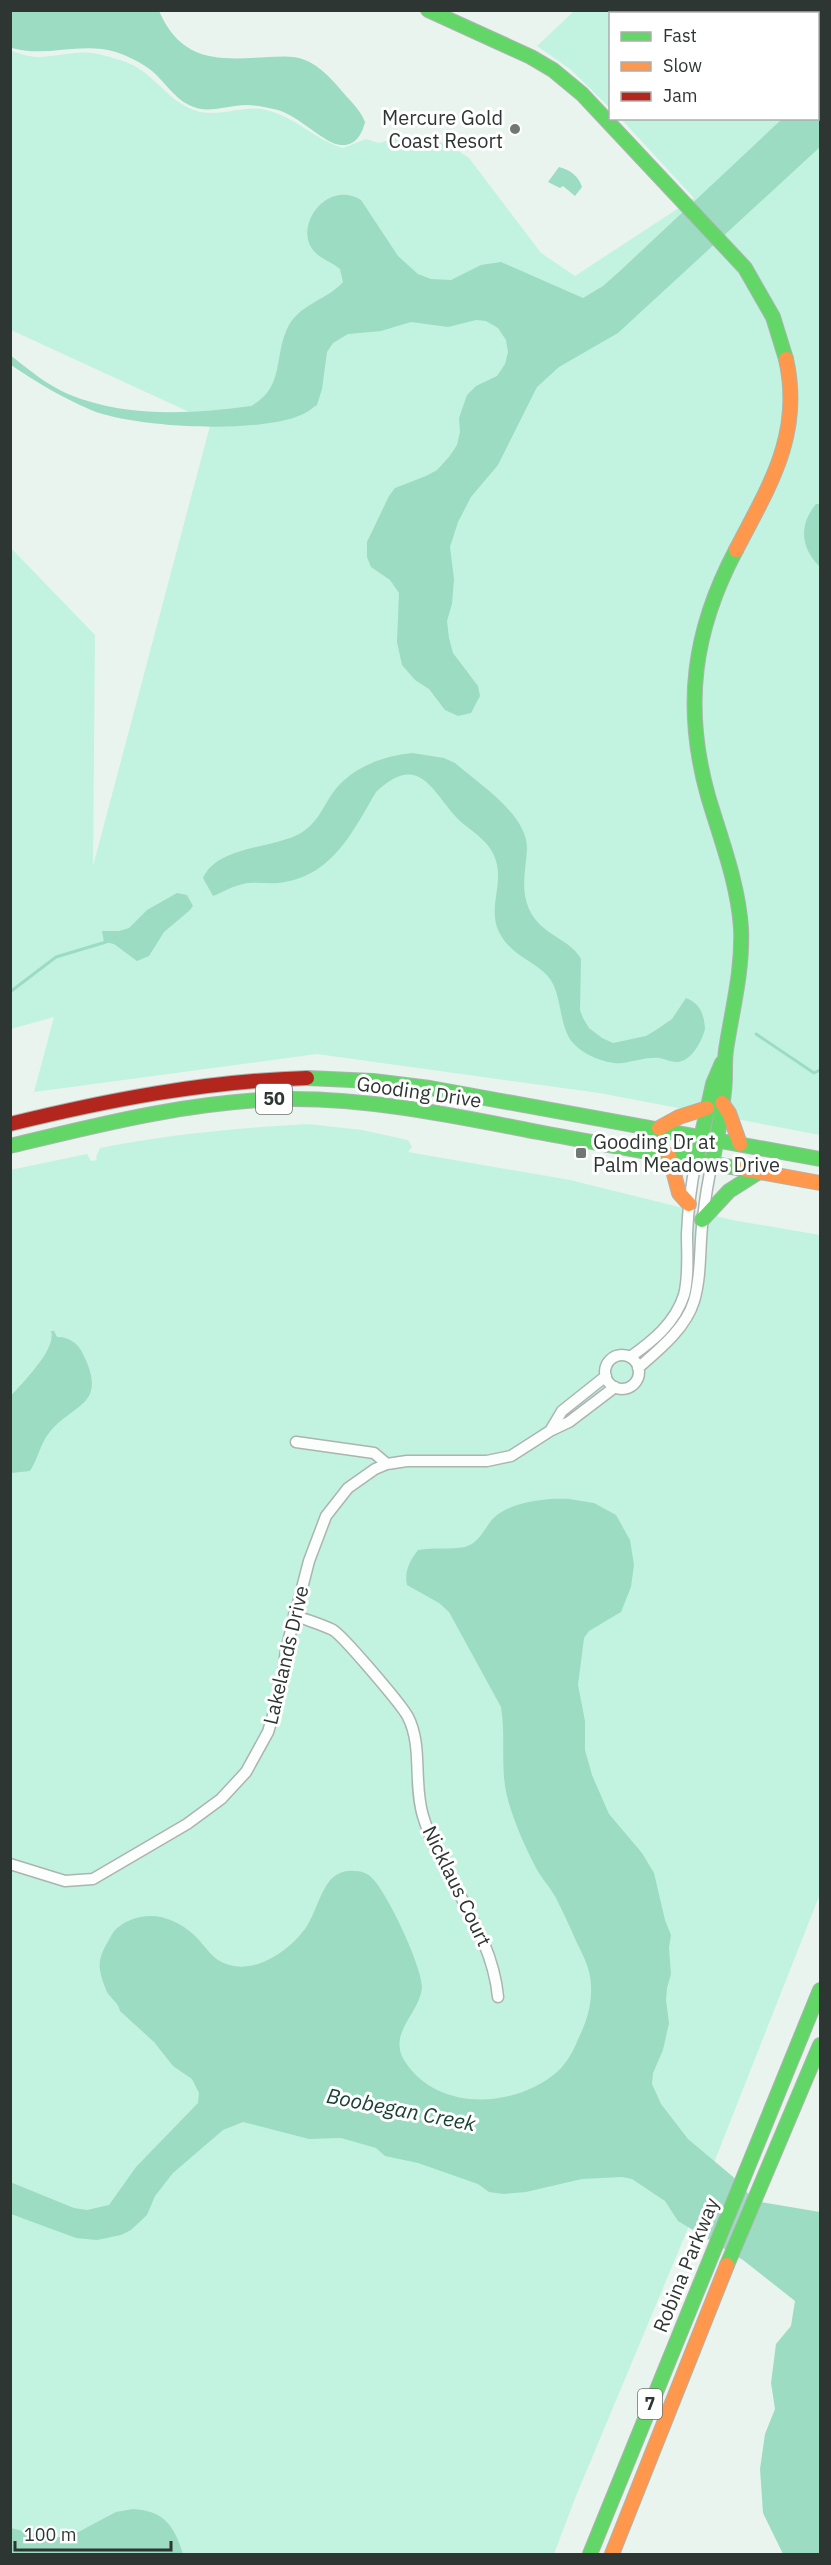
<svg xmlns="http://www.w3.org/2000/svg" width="831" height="2565" font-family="'IBM Plex Sans',sans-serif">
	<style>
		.green { fill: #c2f3e0 }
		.water { fill: #9bdcc3 }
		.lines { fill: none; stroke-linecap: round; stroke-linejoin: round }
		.stream { stroke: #9bdcc3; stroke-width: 3 }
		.street-casing { stroke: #acb4b0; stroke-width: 13 }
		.fast-casing { stroke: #acb4b0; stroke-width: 16 }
		.slow-casing { stroke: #acb4b0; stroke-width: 16 }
		.jam-casing { stroke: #acb4b0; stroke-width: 16 }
		.street { stroke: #fcfdfd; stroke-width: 10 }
		.fast { stroke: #63d668; stroke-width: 14 }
		.slow { stroke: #ff974d; stroke-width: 14 }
		.jam { stroke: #b3261e; stroke-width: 14 }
		.poi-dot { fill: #6f7875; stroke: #fff; stroke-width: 2 }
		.labels { text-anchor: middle; stroke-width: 6; stroke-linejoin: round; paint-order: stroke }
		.shield { fill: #fff; stroke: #6d7270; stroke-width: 1.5 }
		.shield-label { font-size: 18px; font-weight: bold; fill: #2e3633 }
		.poi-label { font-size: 20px; fill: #2e3633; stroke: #fff; text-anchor: end }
		.street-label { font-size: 20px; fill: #2e3633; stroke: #fff }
		.water-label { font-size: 21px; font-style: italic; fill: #1a4234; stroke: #fff }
	</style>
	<rect width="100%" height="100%" fill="#e9f4ef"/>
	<path class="green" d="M 574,11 L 820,11 L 820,1135 L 599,1093 L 317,1054 L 34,1092 L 54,1017 L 11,1029 L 10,547 L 95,635 L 93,866 L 211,422 L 11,330 L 11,51 C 19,53 29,57 37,57 C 56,57 73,51 92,53 C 102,54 113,58 123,61 C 152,70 166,100 194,110 C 217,119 243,104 266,110 C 296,117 315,140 343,148 L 366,139 L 379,143 L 404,136 L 428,138 L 452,147 L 469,158 L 541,253 L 575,276 L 694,198 L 621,119 L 818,118 L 818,14 L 610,14 L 610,108 L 570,69 L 537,46 Z
		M 308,1124 L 362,1130 L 408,1140 L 412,1147 L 408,1152 L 570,1180 L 732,1220 L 820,1235 L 820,1894 L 689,2226 L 576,2496 L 554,2554 L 11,2554 L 10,1170 L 87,1154 L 91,1161 L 97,1160 L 96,1157 L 100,1148 C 170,1134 238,1128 308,1124 Z"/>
	<path class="water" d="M 11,10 L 159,11 C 182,63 219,60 268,57 C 280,57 293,55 305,60 C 318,65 331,78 340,89 C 349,100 360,109 365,122 C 362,134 356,146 341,145 C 324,144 301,117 278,110 C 269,108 257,105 247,105 C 226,105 208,115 189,105 C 174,98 165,82 152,71 C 142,63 128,56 116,52 C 81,41 46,58 12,48 Z
		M 820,83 L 820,147 L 618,333 L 559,367 L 537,387 L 498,465 L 471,497 L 458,522 L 450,547 L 454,579 L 452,604 L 447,621 L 449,638 L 453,653 L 478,686 L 480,696 L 471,713 L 458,716 L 445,710 L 429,689 L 415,680 L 402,665 L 397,642 L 399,593 L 390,580 L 371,567 L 367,557 L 367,542 L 389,496 L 395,488 L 426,476 L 437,470 L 449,457 L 457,445 L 460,432 L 459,418 L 467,395 L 476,386 L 497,376 L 505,364 L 508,352 L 506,340 L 498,328 L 486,321 L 476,320 L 448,327 L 411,322 L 381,331 L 348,334 L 333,343 L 327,352 L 322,389 L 317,405 C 312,408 307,413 301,415 C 258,434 135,428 91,410 C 63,398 36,382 11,365 L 10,355 C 28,369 47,385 68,394 C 125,418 191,414 251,406 C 286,387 273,354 289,325 C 302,303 327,300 343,282 L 340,269 C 332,262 320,259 313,250 C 294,227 326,179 361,200 L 398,256 L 418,274 L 431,279 L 451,280 L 481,265 L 501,262 L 583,298 L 603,286 L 621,270 L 782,119 L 818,118 L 818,85 Z
		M 559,167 C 570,170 578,175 582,187 L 575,196 L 563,186 L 560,188 L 548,182 Z
		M 816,504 L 820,504 L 820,567 C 800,547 799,525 816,504 Z
		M 412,753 L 444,758 L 455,763 C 479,784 528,815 527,849 C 526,869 520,889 529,909 C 541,936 570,938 581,959 L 580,1010 L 583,1018 L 589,1028 L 602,1038 L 613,1043 L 646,1036 L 656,1030 L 672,1019 L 686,998 C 701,1004 704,1015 705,1029 C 702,1041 691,1062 677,1062 C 671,1062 665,1059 659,1058 C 647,1057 636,1061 623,1063 C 608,1065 584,1055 574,1044 C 560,1030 562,1002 553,984 C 542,962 512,959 499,932 C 488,909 502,887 497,865 C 493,843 475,834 460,821 C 433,795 421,749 376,792 C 353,831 334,873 285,882 C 271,885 257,881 243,884 C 233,886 223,892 213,896 L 203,878 C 218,845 274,849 301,833 C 317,823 322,809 332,794 C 350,768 382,756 412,753 Z
		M 177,893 L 187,895 L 193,906 L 189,911 L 164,932 L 149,956 L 137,961 L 114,944 L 104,942 L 102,931 L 119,931 L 129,928 L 147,910 Z
		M 51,1331 L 54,1331 L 57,1337 C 69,1337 78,1343 83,1354 C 109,1407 72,1403 49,1433 C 40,1444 38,1459 30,1471 L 11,1473 L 11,1396 C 23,1382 57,1349 51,1331 Z
		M 569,1499 L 594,1503 L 616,1515 L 630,1540 L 634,1565 L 631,1587 L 621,1612 L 589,1631 L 584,1638 L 578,1685 L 585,1721 L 585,1750 L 592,1775 L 609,1814 L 642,1853 L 654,1873 L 665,1920 L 671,1935 L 669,1948 L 671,1974 L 667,1988 L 666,2000 L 669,2023 L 663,2050 L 653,2073 L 652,2084 L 661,2104 L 688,2139 L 738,2181 L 754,2201 L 820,2212 L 820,2554 L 783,2554 L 763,2513 L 760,2469 L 765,2434 L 775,2409 L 771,2383 L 776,2344 L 791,2326 L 795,2301 L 743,2260 L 678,2221 L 665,2201 L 632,2179 L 622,2177 L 582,2179 L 526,2192 L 503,2194 L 489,2192 L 478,2184 L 418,2163 L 385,2156 L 376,2148 L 341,2138 L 309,2139 L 243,2122 L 223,2130 L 173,2173 L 155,2196 L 147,2215 L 131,2230 L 121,2235 L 97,2240 L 76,2238 L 11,2214 L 10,2182 L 74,2208 L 87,2210 L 109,2205 L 136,2167 L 198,2103 L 199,2093 L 192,2079 L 173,2066 L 154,2042 L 120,2011 C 118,2002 112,2000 107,1992 C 104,1985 101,1977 100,1970 C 98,1957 105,1947 111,1936 C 116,1927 123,1923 133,1919 C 155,1911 177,1920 193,1934 C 202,1942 209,1954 218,1960 C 231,1968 244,1968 258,1964 C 276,1958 293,1945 305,1929 C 320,1909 322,1868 354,1871 C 360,1871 365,1872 370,1876 C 386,1889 423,1968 422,1988 C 419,2014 388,2033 404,2060 C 436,2112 514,2109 557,2072 C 567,2063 574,2050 579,2037 C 587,2021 592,2004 591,1986 C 591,1970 583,1955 576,1941 C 570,1927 563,1912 556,1898 C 550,1887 542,1879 536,1868 C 525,1847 513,1820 507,1796 C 500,1767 506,1737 501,1707 L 449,1612 L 439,1603 L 407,1585 C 404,1572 410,1560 418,1550 C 433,1547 450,1550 465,1547 C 482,1542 485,1524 497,1515 C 516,1501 547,1498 569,1499 Z
		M 133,2509 C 165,2511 174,2526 183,2554 L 11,2554 L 11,2528 L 46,2537 L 69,2537 L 116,2512 Z"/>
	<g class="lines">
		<path class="stream" d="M 10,992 L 56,957 L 106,942
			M 756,1034 L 814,1073 L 820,1070"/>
		<defs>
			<path id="street" d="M605 1372a17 17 0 1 1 34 0a17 17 0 1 1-34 0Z
				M 630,1357 C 653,1341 675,1323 684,1295 C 689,1276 687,1254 687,1234 C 688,1210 691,1185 696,1161
				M 638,1368 C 659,1350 686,1328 694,1301 C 702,1274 699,1245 703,1218 C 705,1200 708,1181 712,1163
				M 550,1431 L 562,1411 L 606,1376
				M 296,1442 L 374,1453 L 387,1464
				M 294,1615 C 306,1620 321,1624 333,1630 C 343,1636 402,1705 408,1717 C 423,1746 413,1784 423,1816 C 442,1879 492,1930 498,1997
				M 10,1864 L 65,1881 L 93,1879 L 187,1824 L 221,1799 L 246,1772 L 268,1732 L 281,1689 L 286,1650 L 309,1561 L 326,1516 L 348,1488 L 375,1469 L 387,1464 L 407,1461 L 487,1461 L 511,1456 L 550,1431 L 569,1422 L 615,1387"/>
			<path id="fast" d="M 428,10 L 531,57 L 553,70 L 582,94 L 745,268 L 773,317 L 786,359
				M 307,1078 L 373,1081 L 430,1088 L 820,1159
				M 10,1146 C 101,1124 192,1101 286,1099 C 371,1098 455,1116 538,1132 C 606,1145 675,1157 743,1169
				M 696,1161 L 713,1084 L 722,1063
				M 712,1163 C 717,1139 722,1115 724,1091 C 726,1078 724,1064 726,1050 C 732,1010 743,970 741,928 C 738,883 721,840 708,796 C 683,707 693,631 736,550
				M 702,1220 L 729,1191 L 759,1172
				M 727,2265 L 820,2045
				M 590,2554 L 820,1990"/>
			<path id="slow" d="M 736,550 C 769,486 803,435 786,359
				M 722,1103 L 729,1113 L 740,1144
				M 659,1128 L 679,1117 L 707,1108
				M 669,1155 L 679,1193 L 689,1204
				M 743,1169 L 820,1183
				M 612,2554 L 727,2265"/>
			<path id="jam" d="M 10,1124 C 108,1100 206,1081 307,1078"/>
		</defs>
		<use href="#street" class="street-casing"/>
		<use href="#fast" class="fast-casing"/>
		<use href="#slow" class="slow-casing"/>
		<use href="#jam" class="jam-casing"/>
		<use href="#street" class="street"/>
		<use href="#fast" class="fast"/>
		<use href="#slow" class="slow"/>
		<use href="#jam" class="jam"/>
	</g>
	<g class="poi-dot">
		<circle cx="515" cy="129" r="6"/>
		<rect x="575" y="1147" width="12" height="12" rx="3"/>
	</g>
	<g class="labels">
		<g class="shield">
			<rect x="256" y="1084" width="36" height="30" rx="4.5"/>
			<rect x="638" y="2389" width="24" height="30" rx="4.5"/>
		</g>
		<g class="shield-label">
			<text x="274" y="1105">50</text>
			<text x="650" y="2410">7</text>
		</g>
		<g class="poi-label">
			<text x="503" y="125">Mercure Gold<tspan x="503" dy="23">Coast Resort</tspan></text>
			<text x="593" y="1149" text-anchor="start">Gooding Dr at<tspan x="593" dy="23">Palm Meadows Drive</tspan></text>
		</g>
		<g class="street-label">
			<text transform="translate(419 1092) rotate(8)" y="7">Gooding Drive</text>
			<text transform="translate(286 1655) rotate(-77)" y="7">Lakelands Drive</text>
			<text transform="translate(457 1886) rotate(64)" y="7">Nicklaus Court</text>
			<text transform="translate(686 2265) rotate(-68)" y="7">Robina Parkway</text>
		</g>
		<g class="water-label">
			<text transform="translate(401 2110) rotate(11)" y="7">Boobegan Creek</text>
		</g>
	</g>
	<rect width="831" height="2565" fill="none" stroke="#2e3633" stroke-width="24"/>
	<rect x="609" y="12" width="210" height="108" fill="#ffffff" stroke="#abafad" stroke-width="1.5"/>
	<rect x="621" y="32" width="30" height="9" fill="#63d668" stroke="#abafad" stroke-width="1.5"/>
	<text x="663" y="42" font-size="18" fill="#2e3633">Fast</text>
	<rect x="621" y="62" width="30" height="9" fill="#ff974d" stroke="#abafad" stroke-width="1.5"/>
	<text x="663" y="72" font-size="18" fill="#2e3633">Slow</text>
	<rect x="621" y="92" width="30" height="9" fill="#b3261e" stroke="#abafad" stroke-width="1.5"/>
	<text x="663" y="102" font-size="18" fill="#2e3633">Jam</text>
	<path d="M15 2541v9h156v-9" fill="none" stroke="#2e3633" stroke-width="3"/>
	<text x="24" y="2541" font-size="18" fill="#2e3633" stroke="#ffffff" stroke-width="4.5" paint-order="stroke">100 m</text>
</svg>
